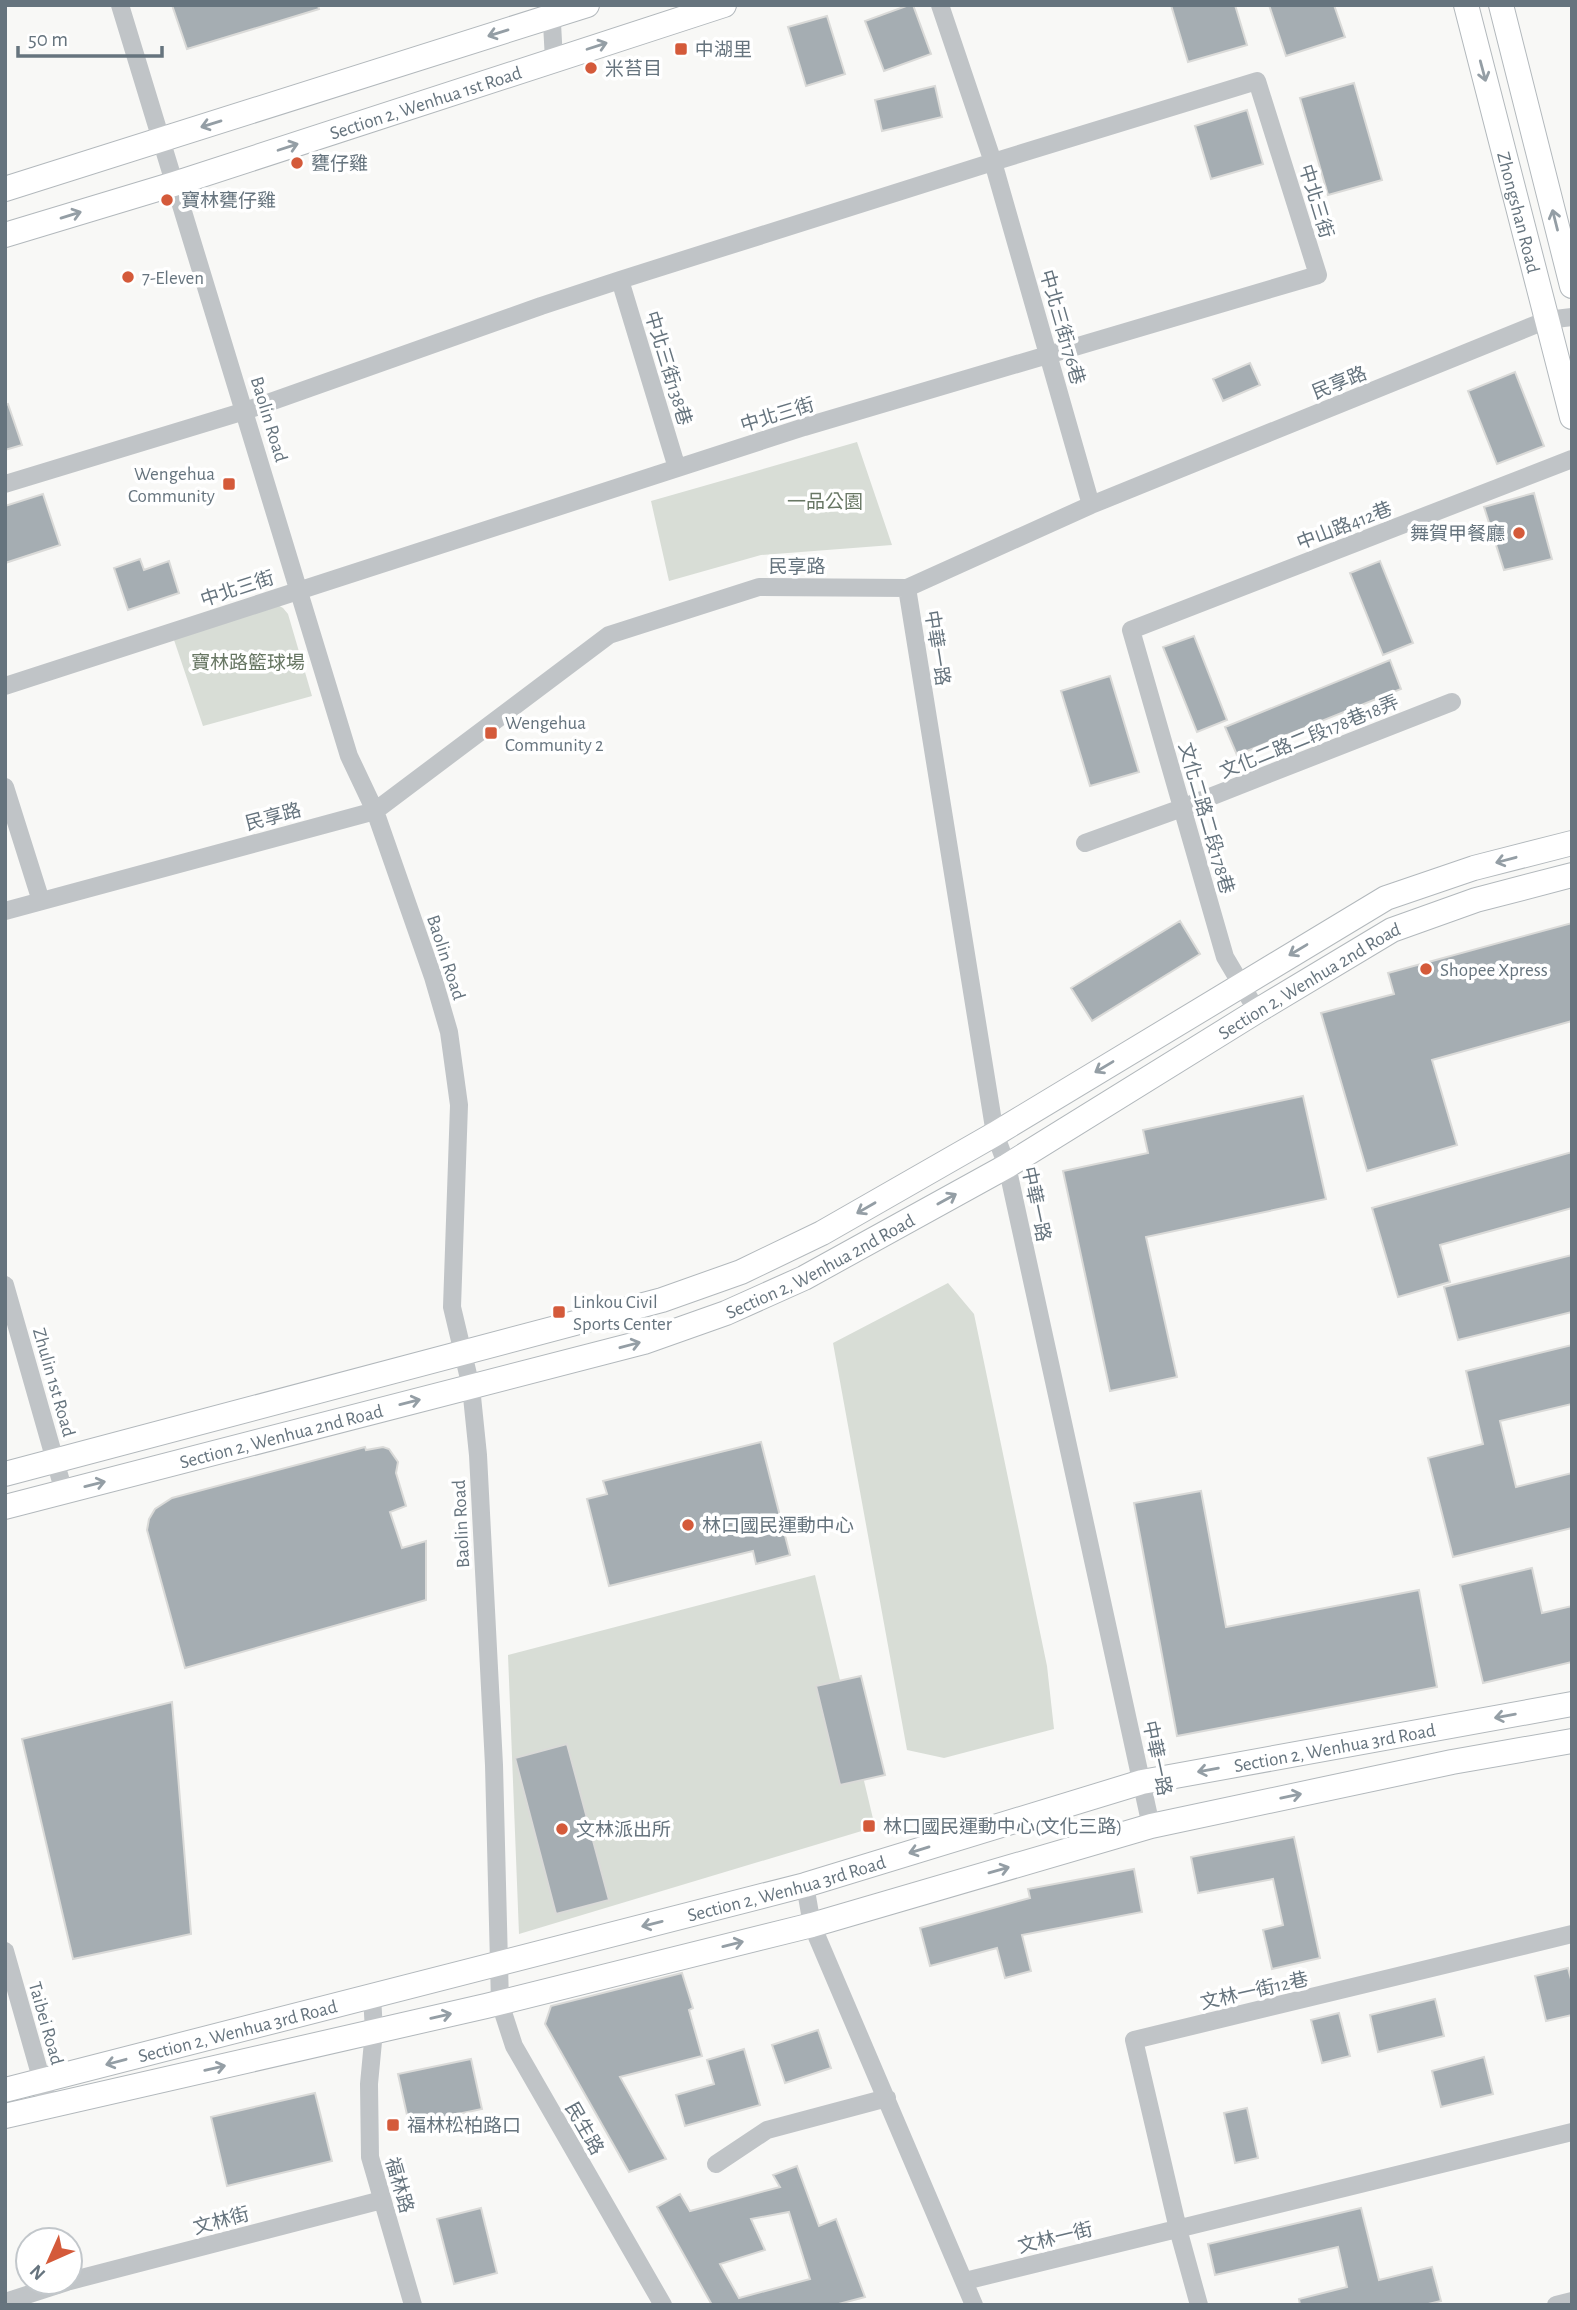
<svg xmlns="http://www.w3.org/2000/svg" width="1577" height="2310" font-family="'Alegreya Sans','Noto Sans TC',sans-serif">
	<style>
		.green { fill: #d8ddd6 }
		.building { fill: #a5adb2; stroke: #dadad8; stroke-width: 2; fill-rule: evenodd }
		.lines { fill: none; stroke-linecap: round; stroke-linejoin: round }
		.secondary-casing { stroke: #b2b8bc; stroke-width: 26 }
		.street { stroke: #c0c4c7; stroke-width: 18 }
		.secondary { stroke: #fff; stroke-width: 24 }
		.oneway { stroke: #949ea5 }
		.poi-dot { fill: #d45a3a; stroke: #fff; stroke-width: 2.5 }
		.labels { text-anchor: middle; stroke-width: 7; stroke-linejoin: round; paint-order: stroke }
		.poi-label { font-size: 19px; fill: #66747e; stroke: #fff; text-anchor: start }
		.street-label { font-size: 19px; fill: #66747e; stroke: #fff }
		.park-label { font-size: 19px; fill: #687764; stroke: #fff }
	</style>
	<rect width="100%" height="100%" fill="#f8f8f6"/>
	<path class="green" d="M 857,442 L 892,545 L 761,555 L 669,581 L 651,501 Z
		M 274,603 L 283,608 L 288,614 L 312,696 L 203,726 L 172,634 Z
		M 948,1283 L 974,1314 L 1047,1666 L 1054,1729 L 944,1758 L 907,1750 L 833,1343 Z
		M 815,1575 L 875,1827 L 519,1934 L 508,1655 Z"/>
	<path class="building" d="M 172,5 L 318,5 L 319,9 L 187,49 Z
		M 909,5 L 913,5 L 931,54 L 884,71 L 865,21 Z
		M 1171,5 L 1235,5 L 1247,45 L 1188,62 Z
		M 1269,5 L 1334,5 L 1345,37 L 1286,56 Z
		M 827,16 L 845,74 L 806,86 L 788,27 Z
		M 1354,83 L 1382,180 L 1328,195 L 1300,98 Z
		M 935,86 L 942,117 L 882,131 L 875,100 Z
		M 1247,110 L 1263,164 L 1211,179 L 1195,126 Z
		M 1250,363 L 1260,385 L 1223,401 L 1213,379 Z
		M 1515,372 L 1544,446 L 1497,464 L 1468,391 Z
		M 8,404 L 22,445 L 5,450 L 5,405 Z
		M 1534,493 L 1552,559 L 1504,570 L 1484,507 Z
		M 43,494 L 60,545 L 5,563 L 5,506 Z
		M 140,559 L 144,570 L 169,561 L 179,593 L 128,610 L 114,568 Z
		M 1380,561 L 1413,643 L 1383,655 L 1350,573 Z
		M 1194,636 L 1227,720 L 1197,732 L 1163,647 Z
		M 1390,660 L 1401,689 L 1237,755 L 1225,727 Z
		M 1110,676 L 1139,772 L 1090,786 L 1061,691 Z
		M 1180,921 L 1200,954 L 1092,1021 L 1071,988 Z
		M 1572,923 L 1572,1021 L 1432,1060 L 1457,1145 L 1367,1171 L 1321,1013 L 1394,994 L 1388,973 Z
		M 1303,1096 L 1326,1199 L 1146,1237 L 1177,1377 L 1110,1391 L 1063,1171 L 1148,1153 L 1143,1130 Z
		M 1572,1152 L 1572,1208 L 1440,1245 L 1450,1282 L 1398,1297 L 1372,1208 Z
		M 1572,1255 L 1572,1312 L 1458,1340 L 1444,1287 Z
		M 1572,1345 L 1572,1404 L 1500,1421 L 1516,1487 L 1572,1473 L 1572,1528 L 1453,1557 L 1428,1458 L 1483,1444 L 1466,1371 Z
		M 761,1442 L 790,1555 L 756,1564 L 753,1551 L 609,1586 L 587,1499 L 607,1494 L 603,1481 Z
		M 365,1447 L 366,1450 L 383,1447 L 389,1449 L 398,1462 L 396,1473 L 406,1506 L 390,1512 L 402,1548 L 426,1541 L 426,1600 L 185,1668 L 147,1530 L 149,1519 L 155,1509 L 172,1498 Z
		M 1201,1491 L 1226,1627 L 1419,1590 L 1437,1687 L 1177,1736 L 1134,1503 Z
		M 1532,1568 L 1542,1613 L 1572,1606 L 1572,1662 L 1483,1683 L 1460,1585 Z
		M 861,1676 L 885,1775 L 840,1785 L 816,1686 Z
		M 172,1702 L 191,1934 L 73,1959 L 22,1739 Z
		M 567,1744 L 609,1900 L 556,1914 L 515,1758 Z
		M 1294,1837 L 1320,1958 L 1272,1969 L 1263,1930 L 1283,1925 L 1273,1879 L 1198,1893 L 1191,1857 Z
		M 1134,1869 L 1142,1912 L 1022,1935 L 1031,1971 L 1005,1978 L 997,1948 L 930,1966 L 920,1928 L 1030,1898 L 1028,1889 Z
		M 1568,1968 L 1572,1983 L 1572,2015 L 1546,2021 L 1535,1976 Z
		M 682,1973 L 693,2008 L 689,2010 L 702,2056 L 620,2077 L 666,2159 L 629,2172 L 545,2024 L 551,2006 Z
		M 1435,1999 L 1444,2036 L 1378,2052 L 1370,2015 Z
		M 1339,2013 L 1350,2056 L 1322,2063 L 1311,2020 Z
		M 818,2030 L 831,2068 L 785,2083 L 772,2045 Z
		M 744,2049 L 760,2105 L 685,2126 L 676,2095 L 714,2084 L 707,2060 Z
		M 1484,2057 L 1493,2094 L 1441,2107 L 1432,2071 Z
		M 471,2059 L 482,2109 L 409,2124 L 398,2074 Z
		M 315,2093 L 332,2161 L 227,2186 L 211,2117 Z
		M 1247,2108 L 1258,2158 L 1235,2163 L 1224,2113 Z
		M 797,2166 L 819,2226 L 836,2219 L 865,2297 L 835,2305 L 712,2305 L 657,2207 L 680,2194 L 690,2211 L 780,2187 L 773,2175 ZM 789,2212 L 810,2279 L 739,2298 L 720,2264 L 765,2250 L 751,2219 Z
		M 481,2208 L 497,2273 L 454,2284 L 437,2219 Z
		M 1361,2208 L 1379,2280 L 1432,2267 L 1441,2301 L 1424,2305 L 1300,2305 L 1299,2299 L 1347,2287 L 1338,2247 L 1215,2275 L 1208,2244 Z"/>
	<g class="lines">
		<defs>
			<g id="secondary">
				<path id="s1" d="M 1466,5 L 1572,417"/>
				<path d="M 1501,5 L 1572,286"/>
				<path d="M 5,189 L 587,5"/>
				<path id="s2" d="M 5,235 L 174,184 L 724,5"/>
				<path d="M 5,1474 L 662,1300 L 741,1272 L 822,1233 L 995,1134 L 1386,898 L 1474,868 L 1572,843"/>
				<path id="s3" d="M 5,1507 L 644,1342 L 726,1313 L 804,1278 L 1007,1166 L 1257,1011 L 1392,930 L 1476,900 L 1572,875"/>
				<path id="s4" d="M 5,2090 L 805,1885 L 1142,1782 L 1572,1704"/>
				<path d="M 5,2116 L 486,2006 L 812,1925 L 1151,1826 L 1452,1762 L 1572,1741"/>
			</g>
		</defs>
		<use href="#secondary" class="secondary-casing"/>
		<path class="street" d="M 120,5 L 349,756 L 375,811 L 433,977 L 449,1032 L 459,1105 L 452,1307 L 471,1387 L 478,1455 L 494,1765 L 500,2003 L 514,2046 L 663,2305
			M 551,5 L 554,60
			M 940,5 L 993,162 L 1091,505
			M 620,280 L 677,468
			M 5,484 L 245,411 L 541,306 L 620,280 L 993,162 L 1257,81 L 1318,275 L 804,427 L 5,686
			M 907,588 L 995,1134 L 1007,1166 L 1151,1826
			M 5,787 L 41,901
			M 1085,843 L 1182,808 L 1452,702
			M 5,911 L 375,811 L 609,635 L 759,587 L 907,588 L 1091,505 L 1547,320 L 1572,317
			M 1257,1011 L 1225,957 L 1131,630 L 1572,459
			M 5,1285 L 64,1492
			M 805,1885 L 812,1925 L 974,2305
			M 5,1951 L 49,2106
			M 372,1996 L 374,2031 L 369,2084 L 370,2157 L 413,2305
			M 716,2164 L 767,2130 L 887,2098
			M 70,2281 L 382,2200
			M 965,2281 L 1572,2132
			M 5,2302 L 67,2282
			M 1199,2305 L 1178,2229 L 1134,2040 L 1572,1934
			M 1556,2305 L 1572,2301"/>
		<use href="#secondary" class="secondary"/>
	</g>
	<defs><path id="oneway-shaft" d="M-6 0H5M1.5-3L5.5 0L1.5 3" fill="none" stroke-width="1.6" stroke-linecap="round" stroke-linejoin="round" transform="scale(1.75)"/></defs>
	<g class="oneway">
		<use href="#oneway-shaft" transform="translate(498 33) rotate(163)"/>
		<use href="#oneway-shaft" transform="translate(597 46) rotate(-18)"/>
		<use href="#oneway-shaft" transform="translate(1483 71) rotate(75)"/>
		<use href="#oneway-shaft" transform="translate(211 124) rotate(163)"/>
		<use href="#oneway-shaft" transform="translate(288 147) rotate(-18)"/>
		<use href="#oneway-shaft" transform="translate(71 215) rotate(-17)"/>
		<use href="#oneway-shaft" transform="translate(1555 220) rotate(-104)"/>
		<use href="#oneway-shaft" transform="translate(1506 860) rotate(165)"/>
		<use href="#oneway-shaft" transform="translate(1298 950) rotate(149)"/>
		<use href="#oneway-shaft" transform="translate(1104 1067) rotate(149)"/>
		<use href="#oneway-shaft" transform="translate(947 1199) rotate(-29)"/>
		<use href="#oneway-shaft" transform="translate(866 1208) rotate(150)"/>
		<use href="#oneway-shaft" transform="translate(630 1345) rotate(-15)"/>
		<use href="#oneway-shaft" transform="translate(410 1402) rotate(-14)"/>
		<use href="#oneway-shaft" transform="translate(95 1484) rotate(-14)"/>
		<use href="#oneway-shaft" transform="translate(1505 1716) rotate(170)"/>
		<use href="#oneway-shaft" transform="translate(1208 1770) rotate(170)"/>
		<use href="#oneway-shaft" transform="translate(1291 1796) rotate(-12)"/>
		<use href="#oneway-shaft" transform="translate(919 1850) rotate(163)"/>
		<use href="#oneway-shaft" transform="translate(999 1870) rotate(-16)"/>
		<use href="#oneway-shaft" transform="translate(652 1924) rotate(166)"/>
		<use href="#oneway-shaft" transform="translate(733 1944) rotate(-14)"/>
		<use href="#oneway-shaft" transform="translate(441 2016) rotate(-13)"/>
		<use href="#oneway-shaft" transform="translate(116 2062) rotate(165)"/>
		<use href="#oneway-shaft" transform="translate(215 2068) rotate(-13)"/>
	</g>
	<g class="poi-dot">
		<rect x="674" y="42" width="14" height="14" rx="3.5"/>
		<circle cx="591" cy="68" r="7"/>
		<circle cx="297" cy="163" r="7"/>
		<circle cx="167" cy="200" r="7"/>
		<circle cx="128" cy="277" r="7"/>
		<rect x="222" y="477" width="14" height="14" rx="3.5"/>
		<circle cx="1519" cy="533" r="7"/>
		<rect x="484" y="726" width="14" height="14" rx="3.5"/>
		<circle cx="1426" cy="969" r="7"/>
		<rect x="552" y="1305" width="14" height="14" rx="3.5"/>
		<circle cx="688" cy="1525" r="7"/>
		<rect x="862" y="1819" width="14" height="14" rx="3.5"/>
		<circle cx="562" cy="1829" r="7"/>
		<rect x="386" y="2118" width="14" height="14" rx="3.5"/>
	</g>
	<g class="labels">
		<g class="poi-label">
			<text x="695" y="56">中湖里</text>
			<text x="605" y="75">米苔目</text>
			<text x="311" y="170">甕仔雞</text>
			<text x="181" y="207">寶林甕仔雞</text>
			<text x="142" y="284">7-Eleven</text>
			<text x="215" y="480" text-anchor="end">Wengehua<tspan x="215" dy="22">Community</tspan></text>
			<text x="1505" y="540" text-anchor="end">舞賀甲餐廳</text>
			<text x="505" y="729">Wengehua<tspan x="505" dy="22">Community 2</tspan></text>
			<text x="1440" y="976">Shopee Xpress</text>
			<text x="573" y="1308">Linkou Civil<tspan x="573" dy="22">Sports Center</tspan></text>
			<text x="702" y="1532">林口國民運動中心</text>
			<text x="883" y="1833">林口國民運動中心(文化三路)</text>
			<text x="576" y="1836">文林派出所</text>
			<text x="407" y="2132">福林松柏路口</text>
		</g>
		<g class="street-label">
			<text dy="7" stroke="none"><textPath href="#s2" startOffset="441">Section 2, Wenhua 1st Road</textPath></text>
			<text transform="translate(1317 201) rotate(73)" y="7">中北三街</text>
			<text dy="7" stroke="none"><textPath href="#s1" startOffset="214">Zhongshan Road</textPath></text>
			<text transform="translate(1063 327) rotate(74)" y="7">中北三街176巷</text>
			<text transform="translate(669 368) rotate(73)" y="7">中北三街138巷</text>
			<text transform="translate(1339 382) rotate(-22)" y="7">民享路</text>
			<text transform="translate(777 414) rotate(-17)" y="7">中北三街</text>
			<text transform="translate(270 419) rotate(73)" y="7">Baolin Road</text>
			<text transform="translate(1344 525) rotate(-21)" y="7">中山路412巷</text>
			<text x="797" y="573">民享路</text>
			<text transform="translate(237 588) rotate(-18)" y="7">中北三街</text>
			<text transform="translate(938 648) rotate(81)" y="7">中華一路</text>
			<text transform="translate(1309 736) rotate(-22)" y="7">文化二路二段178巷18弄</text>
			<text transform="translate(273 816) rotate(-15)" y="7">民享路</text>
			<text transform="translate(1207 818) rotate(74)" y="7">文化二路二段178巷</text>
			<text transform="translate(447 957) rotate(72)" y="7">Baolin Road</text>
			<text dy="7" stroke="none"><textPath href="#s3" startOffset="1419">Section 2, Wenhua 2nd Road</textPath></text>
			<text transform="translate(1037 1204) rotate(78)" y="7">中華一路</text>
			<text dy="7" stroke="none"><textPath href="#s3" startOffset="852">Section 2, Wenhua 2nd Road</textPath></text>
			<text transform="translate(55 1382) rotate(74)" y="7">Zhulin 1st Road</text>
			<text dy="7" stroke="none"><textPath href="#s3" startOffset="285">Section 2, Wenhua 2nd Road</textPath></text>
			<text transform="translate(460 1524) rotate(-93)" y="7">Baolin Road</text>
			<text dy="7" stroke="none"><textPath href="#s4" startOffset="1374">Section 2, Wenhua 3rd Road</textPath></text>
			<text transform="translate(1158 1758) rotate(78)" y="7">中華一路</text>
			<text dy="7" stroke="none"><textPath href="#s4" startOffset="807">Section 2, Wenhua 3rd Road</textPath></text>
			<text transform="translate(1254 1990) rotate(-13)" y="7">文林一街12巷</text>
			<text transform="translate(47 2023) rotate(74)" y="7">Taibei Road</text>
			<text dy="7" stroke="none"><textPath href="#s4" startOffset="240">Section 2, Wenhua 3rd Road</textPath></text>
			<text transform="translate(585 2128) rotate(60)" y="7">民生路</text>
			<text transform="translate(400 2185) rotate(74)" y="7">福林路</text>
			<text transform="translate(221 2220) rotate(-15)" y="7">文林街</text>
			<text transform="translate(1055 2237) rotate(-14)" y="7">文林一街</text>
		</g>
		<g class="park-label">
			<text x="825" y="508">一品公園</text>
			<text x="248" y="669">寶林路籃球場</text>
		</g>
	</g>
	<rect width="1577" height="2310" fill="none" stroke="#66747e" stroke-width="14"/>
	<g transform="translate(49 2261) rotate(225)"><circle r="33" fill="#ffffff" stroke="#c2c7cb" stroke-width="2"/>
	<path d="M0-5L12 26L0 18L-12 26Z" fill="#d45a3a"/>
	<text y="-10" font-size="19" font-weight="bold" text-anchor="middle" fill="#66747e">N</text>
	</g>
	<path d="M18 46v10h144v-10" fill="none" stroke="#66747e" stroke-width="3.5"/>
	<text x="28" y="46" font-size="21" fill="#66747e" stroke="#ffffff" stroke-width="5" paint-order="stroke">50 m</text>
</svg>
